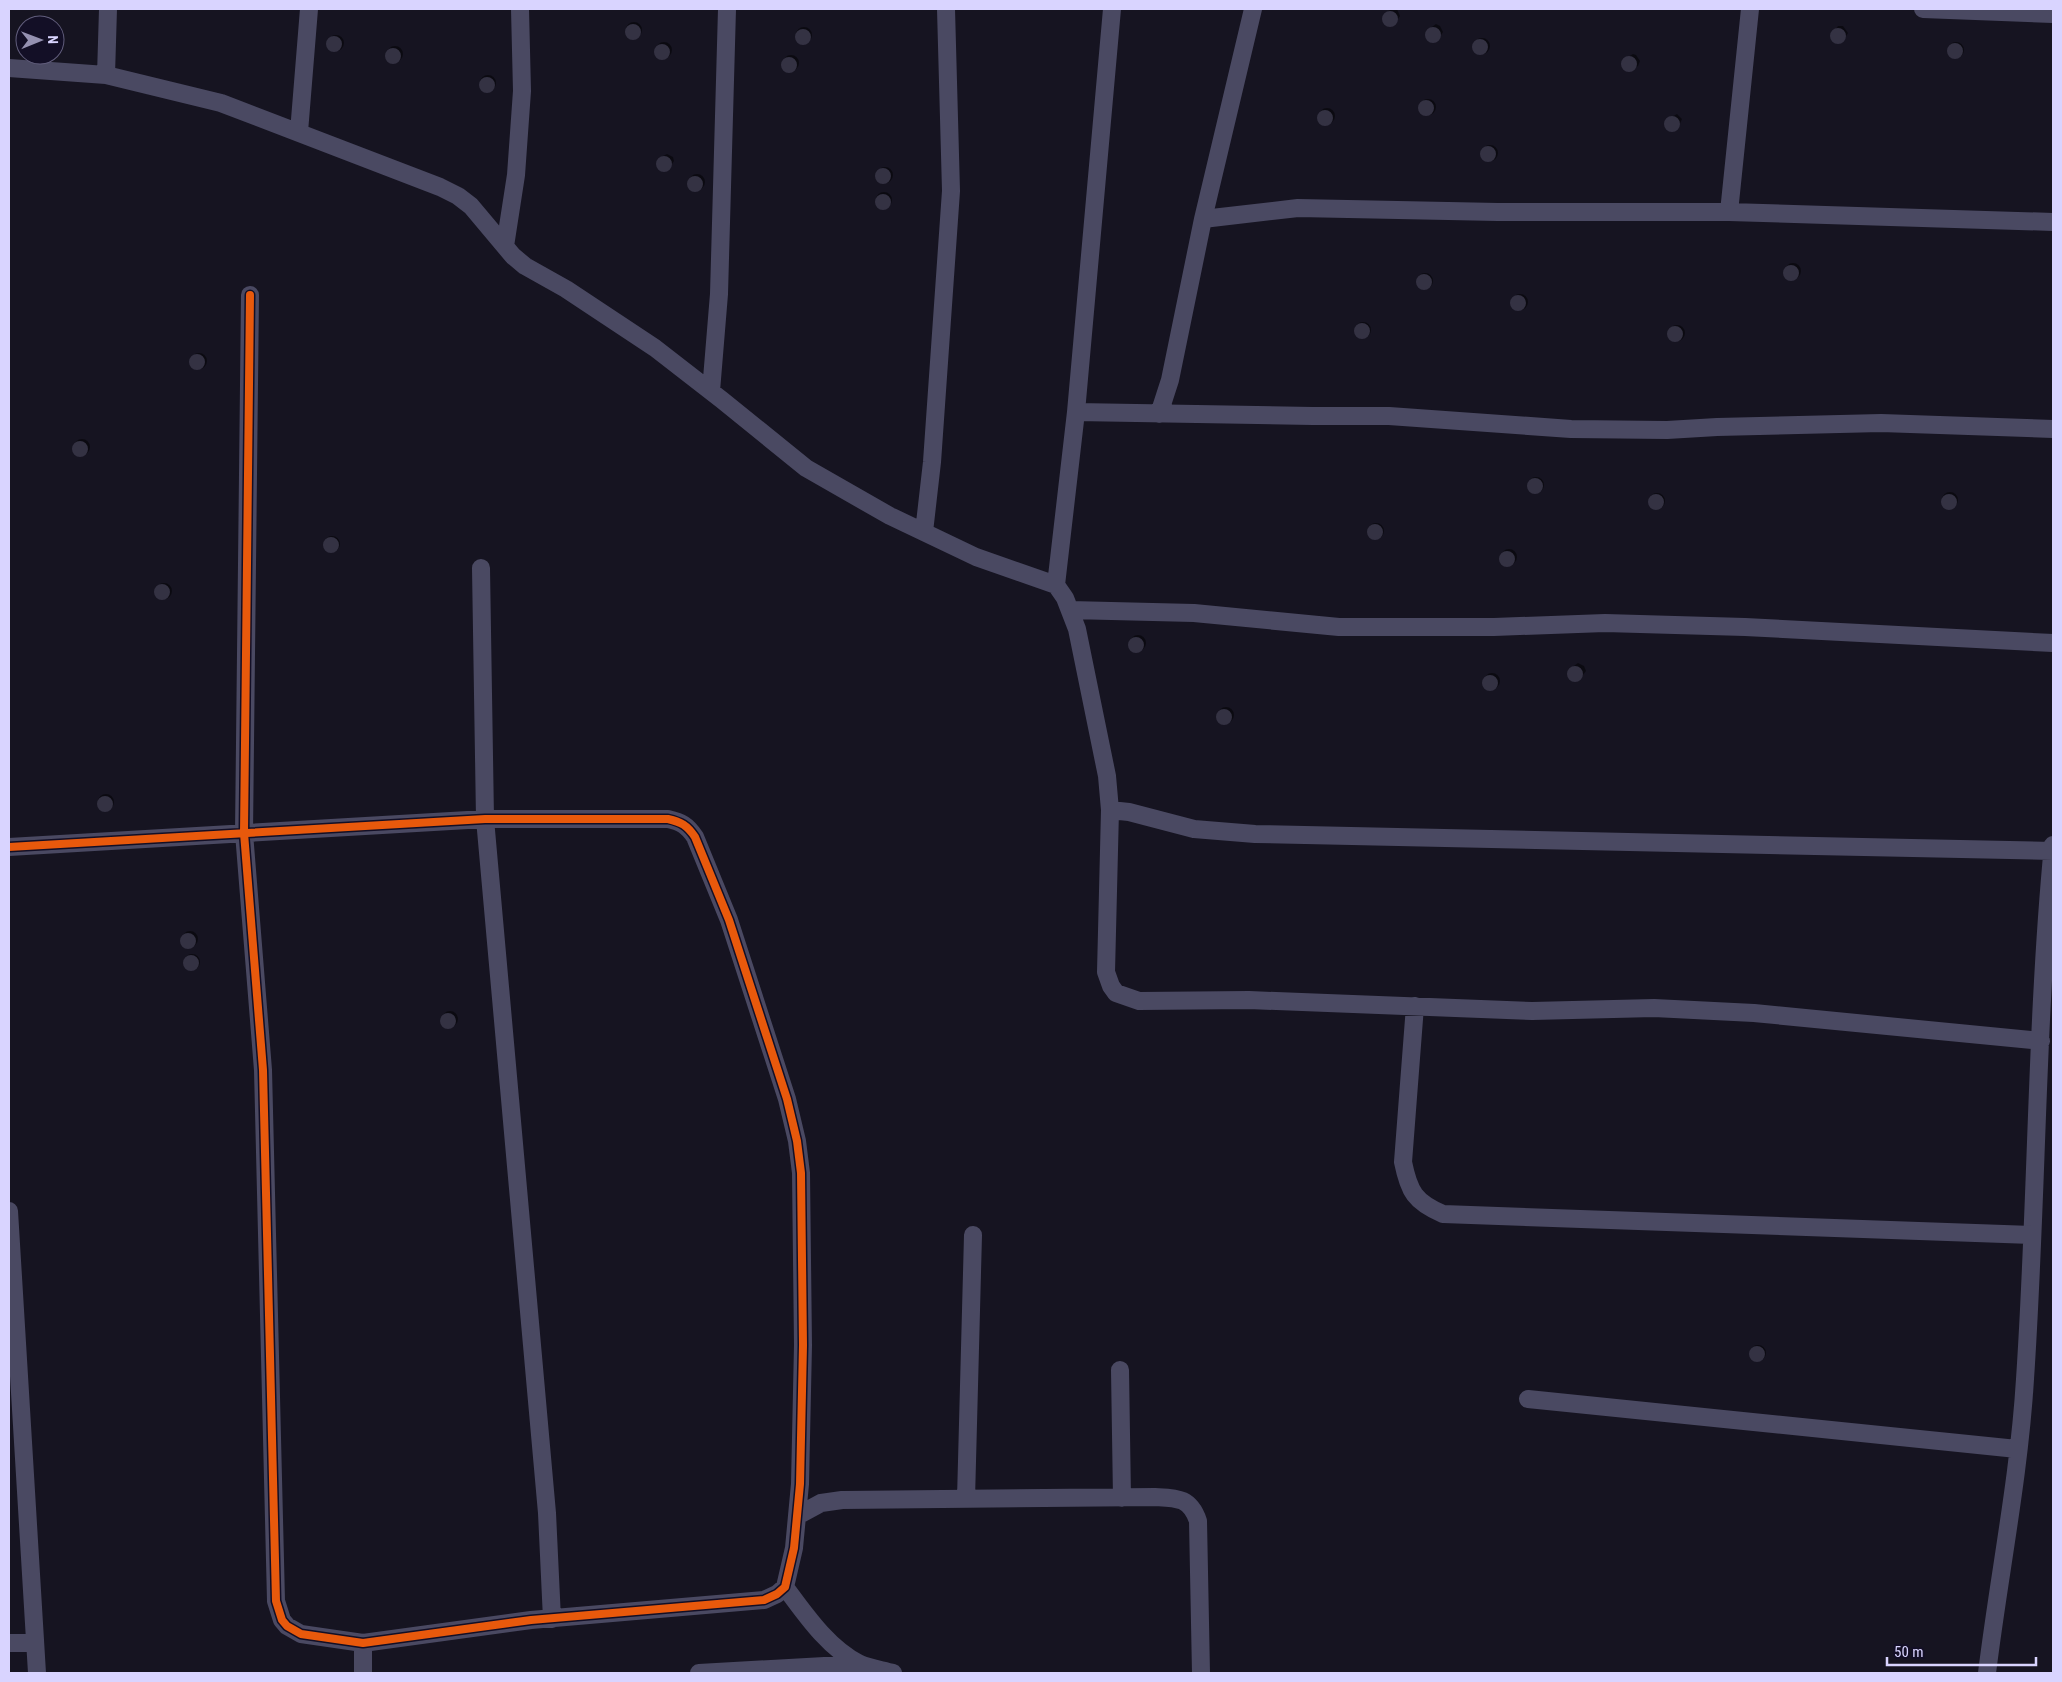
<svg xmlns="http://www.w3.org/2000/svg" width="2062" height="1682" font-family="'Roboto Condensed',sans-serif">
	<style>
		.shadow { fill: #0007 }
		.building { fill: #343243 }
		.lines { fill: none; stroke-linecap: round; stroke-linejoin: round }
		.minor { stroke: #4a4962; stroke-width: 18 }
		.cycleway-casing { stroke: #130f26; stroke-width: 11 }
		.cycleway { stroke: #e8590c; stroke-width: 8 }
	</style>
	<rect width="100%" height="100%" fill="#161421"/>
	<path class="shadow" d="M 1392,9 L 1397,9 L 1400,16 L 1394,25 L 1389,26 L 1383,20 L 1385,13 Z
		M626 30a8 8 0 1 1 16 0a8 8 0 1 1-16 0Z
		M 1436,24 L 1440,26 L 1443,32 L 1437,41 L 1432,42 L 1426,36 L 1429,29 Z
		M 1838,26 L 1843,26 L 1848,33 L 1843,41 L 1837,43 L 1833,41 L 1831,35 Z
		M796 35a8 8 0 1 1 16 0a8 8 0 1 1-16 0Z
		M328 43a8 8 0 1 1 16 0a8 8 0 1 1-16 0Z
		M1474 46a8 8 0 1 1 16 0a8 8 0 1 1-16 0Z
		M1948 50a8 8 0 1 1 16 0a8 8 0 1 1-16 0Z
		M656 50a8 8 0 1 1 16 0a8 8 0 1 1-16 0Z
		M387 54a8 8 0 1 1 16 0a8 8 0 1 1-16 0Z
		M 1633,54 L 1636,55 L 1640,61 L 1638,66 L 1631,71 L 1624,69 L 1623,60 Z
		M783 63a8 8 0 1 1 16 0a8 8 0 1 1-16 0Z
		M480 83a8 8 0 1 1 16 0a8 8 0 1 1-16 0Z
		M1420 107a8 8 0 1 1 16 0a8 8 0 1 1-16 0Z
		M1319 116a8 8 0 1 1 16 0a8 8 0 1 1-16 0Z
		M 1677,114 L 1682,119 L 1678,128 L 1674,131 L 1667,129 L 1666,120 Z
		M1482 153a8 8 0 1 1 16 0a8 8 0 1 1-16 0Z
		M 667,154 L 673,157 L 674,161 L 668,170 L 663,171 L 659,169 L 657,165 L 659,158 Z
		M877 175a8 8 0 1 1 16 0a8 8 0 1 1-16 0Z
		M689 182a8 8 0 1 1 16 0a8 8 0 1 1-16 0Z
		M876 200a8 8 0 1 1 16 0a8 8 0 1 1-16 0Z
		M1785 271a8 8 0 1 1 16 0a8 8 0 1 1-16 0Z
		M1417 281a8 8 0 1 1 16 0a8 8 0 1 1-16 0Z
		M1512 302a8 8 0 1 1 16 0a8 8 0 1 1-16 0Z
		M1355 330a8 8 0 1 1 16 0a8 8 0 1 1-16 0Z
		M1669 333a8 8 0 1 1 16 0a8 8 0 1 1-16 0Z
		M191 361a8 8 0 1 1 16 0a8 8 0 1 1-16 0Z
		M74 447a8 8 0 1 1 16 0a8 8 0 1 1-16 0Z
		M1528 485a8 8 0 1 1 16 0a8 8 0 1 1-16 0Z
		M1942 500a8 8 0 1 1 16 0a8 8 0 1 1-16 0Z
		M1649 501a8 8 0 1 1 16 0a8 8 0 1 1-16 0Z
		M1368 531a8 8 0 1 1 16 0a8 8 0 1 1-16 0Z
		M324 544a8 8 0 1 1 16 0a8 8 0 1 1-16 0Z
		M1501 557a8 8 0 1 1 16 0a8 8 0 1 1-16 0Z
		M156 591a8 8 0 1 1 16 0a8 8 0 1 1-16 0Z
		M1130 643a8 8 0 1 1 16 0a8 8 0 1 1-16 0Z
		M 1578,663 L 1584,666 L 1586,671 L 1579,680 L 1575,681 L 1570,679 L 1568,675 L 1571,668 Z
		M1484 681a8 8 0 1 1 16 0a8 8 0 1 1-16 0Z
		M1218 715a8 8 0 1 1 16 0a8 8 0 1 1-16 0Z
		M98 802a8 8 0 1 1 16 0a8 8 0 1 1-16 0Z
		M182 939a8 8 0 1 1 16 0a8 8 0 1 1-16 0Z
		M184 962a8 8 0 1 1 16 0a8 8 0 1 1-16 0Z
		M442 1019a8 8 0 1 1 16 0a8 8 0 1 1-16 0Z
		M1750 1353a8 8 0 1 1 16 0a8 8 0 1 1-16 0Z"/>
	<path class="building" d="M1382 19a8 8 0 1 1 16 0a8 8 0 1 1-16 0Z
		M625 32a8 8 0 1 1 16 0a8 8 0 1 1-16 0Z
		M1425 35a8 8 0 1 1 16 0a8 8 0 1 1-16 0Z
		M1830 36a8 8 0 1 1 16 0a8 8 0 1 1-16 0Z
		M795 37a8 8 0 1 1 16 0a8 8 0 1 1-16 0Z
		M326 44a8 8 0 1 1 16 0a8 8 0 1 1-16 0Z
		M1472 47a8 8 0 1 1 16 0a8 8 0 1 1-16 0Z
		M1947 51a8 8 0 1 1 16 0a8 8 0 1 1-16 0Z
		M654 52a8 8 0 1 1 16 0a8 8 0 1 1-16 0Z
		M385 56a8 8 0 1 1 16 0a8 8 0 1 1-16 0Z
		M1621 64a8 8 0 1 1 16 0a8 8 0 1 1-16 0Z
		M781 65a8 8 0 1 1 16 0a8 8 0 1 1-16 0Z
		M479 85a8 8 0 1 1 16 0a8 8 0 1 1-16 0Z
		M1418 108a8 8 0 1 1 16 0a8 8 0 1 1-16 0Z
		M1317 118a8 8 0 1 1 16 0a8 8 0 1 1-16 0Z
		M1664 124a8 8 0 1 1 16 0a8 8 0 1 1-16 0Z
		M1480 154a8 8 0 1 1 16 0a8 8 0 1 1-16 0Z
		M656 164a8 8 0 1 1 16 0a8 8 0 1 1-16 0Z
		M875 176a8 8 0 1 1 16 0a8 8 0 1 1-16 0Z
		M687 184a8 8 0 1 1 16 0a8 8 0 1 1-16 0Z
		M875 202a8 8 0 1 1 16 0a8 8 0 1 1-16 0Z
		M1783 273a8 8 0 1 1 16 0a8 8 0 1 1-16 0Z
		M1416 282a8 8 0 1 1 16 0a8 8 0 1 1-16 0Z
		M1510 303a8 8 0 1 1 16 0a8 8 0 1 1-16 0Z
		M1354 331a8 8 0 1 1 16 0a8 8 0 1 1-16 0Z
		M1667 334a8 8 0 1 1 16 0a8 8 0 1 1-16 0Z
		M189 362a8 8 0 1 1 16 0a8 8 0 1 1-16 0Z
		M72 449a8 8 0 1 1 16 0a8 8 0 1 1-16 0Z
		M1527 486a8 8 0 1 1 16 0a8 8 0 1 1-16 0Z
		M1648 502a8 8 0 1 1 16 0a8 8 0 1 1-16 0Z
		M1941 502a8 8 0 1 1 16 0a8 8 0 1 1-16 0Z
		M1367 532a8 8 0 1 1 16 0a8 8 0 1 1-16 0Z
		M323 545a8 8 0 1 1 16 0a8 8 0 1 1-16 0Z
		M1499 559a8 8 0 1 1 16 0a8 8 0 1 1-16 0Z
		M154 592a8 8 0 1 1 16 0a8 8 0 1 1-16 0Z
		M1128 645a8 8 0 1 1 16 0a8 8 0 1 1-16 0Z
		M1567 674a8 8 0 1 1 16 0a8 8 0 1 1-16 0Z
		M1482 683a8 8 0 1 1 16 0a8 8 0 1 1-16 0Z
		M1216 717a8 8 0 1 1 16 0a8 8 0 1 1-16 0Z
		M97 804a8 8 0 1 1 16 0a8 8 0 1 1-16 0Z
		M180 941a8 8 0 1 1 16 0a8 8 0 1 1-16 0Z
		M183 963a8 8 0 1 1 16 0a8 8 0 1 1-16 0Z
		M440 1021a8 8 0 1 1 16 0a8 8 0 1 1-16 0Z
		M1749 1354a8 8 0 1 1 16 0a8 8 0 1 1-16 0Z"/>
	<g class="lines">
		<path class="minor" d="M 1923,9 L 2053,14
			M 9,68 L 106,75 L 221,103 L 440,187 L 458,196 L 471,206 L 513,256 L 525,266 L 566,289 L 655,348 L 722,400 L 806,468 L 890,516 L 976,557 L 1056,585 L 1065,598 L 1077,629 L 1107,776 L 1110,810 L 1129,812 L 1194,829 L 1255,834 L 2053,851
			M 106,75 L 108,9
			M 299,132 L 309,9
			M 1729,212 L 1750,9
			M 1203,219 L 1253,9
			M 505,246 L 516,175 L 522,91 L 520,9
			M 711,391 L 719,294 L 727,9
			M 1076,412 L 1313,416 L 1389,416 L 1571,429 L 1667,430 L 1717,427 L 1881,423 L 2053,429
			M 1159,414 L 1170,380 L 1203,219 L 1298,208 L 1498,212 L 1729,212 L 2053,222
			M 924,532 L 932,462 L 951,191 L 946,9
			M 481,568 L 485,819 L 547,1513 L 552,1619
			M 1056,585 L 1076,412 L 1112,9
			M 1070,610 L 1194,613 L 1339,627 L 1494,627 L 1605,623 L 1745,627 L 2053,643
			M 1110,810 L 1106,972 L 1111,986 L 1116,993 L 1139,1001 L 1249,1000 L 1532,1011 L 1654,1008 L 1754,1013 L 2041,1041
			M 9,847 L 485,819 L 668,819 C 681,822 687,825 695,837 L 729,920 L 787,1099 L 797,1141 L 801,1173 L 803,1345 L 800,1484 L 794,1548 L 785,1587 L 777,1594 L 764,1600 L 531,1620 L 363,1643 L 301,1634 L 287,1626 L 282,1620 L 276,1601 L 263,1070 L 244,833 L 250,295
			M 1415,1006 L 1403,1162 C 1409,1192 1415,1202 1443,1214 L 2032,1235
			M 9,1211 L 37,1673
			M 1120,1370 L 1122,1498
			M 1528,1399 L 2017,1449
			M 966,1499 L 973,1235
			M 797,1516 L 821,1503 L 842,1500 L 1155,1497 C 1176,1498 1190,1497 1198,1521 L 1201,1673
			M 785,1587 C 805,1614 828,1648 860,1664 C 869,1668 882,1670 893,1673
			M 9,1643 L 35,1643
			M 363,1673 L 363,1643
			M 699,1673 L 860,1664
			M 1987,1673 C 1999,1575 2019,1478 2025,1379 C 2037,1201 2036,1022 2053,845"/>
		<defs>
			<path id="cycleway" d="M 9,847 L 485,819 L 668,819 C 681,822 687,825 695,837 L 729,920 L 787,1099 L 797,1141 L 801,1173 L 803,1345 L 800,1484 L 794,1548 L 785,1587 L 777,1594 L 764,1600 L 531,1620 L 363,1643 L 301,1634 L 287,1626 L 282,1620 L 276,1601 L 263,1070 L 244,833 L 250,295"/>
		</defs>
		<use href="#cycleway" class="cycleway-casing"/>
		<use href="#cycleway" class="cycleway"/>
	</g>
	<rect width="2062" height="1682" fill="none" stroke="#d9d4ff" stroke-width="20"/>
	<g transform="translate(40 40) rotate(89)"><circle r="24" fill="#130f26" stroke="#625e7d"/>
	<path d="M0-4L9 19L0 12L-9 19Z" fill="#9591b1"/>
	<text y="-8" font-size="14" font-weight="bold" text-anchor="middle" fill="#d9d4ff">N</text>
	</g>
	<path d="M1887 1657v8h149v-8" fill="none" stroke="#d9d4ff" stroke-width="2.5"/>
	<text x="1894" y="1657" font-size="15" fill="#d9d4ff" stroke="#130f26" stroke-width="4" paint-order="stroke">50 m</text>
</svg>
